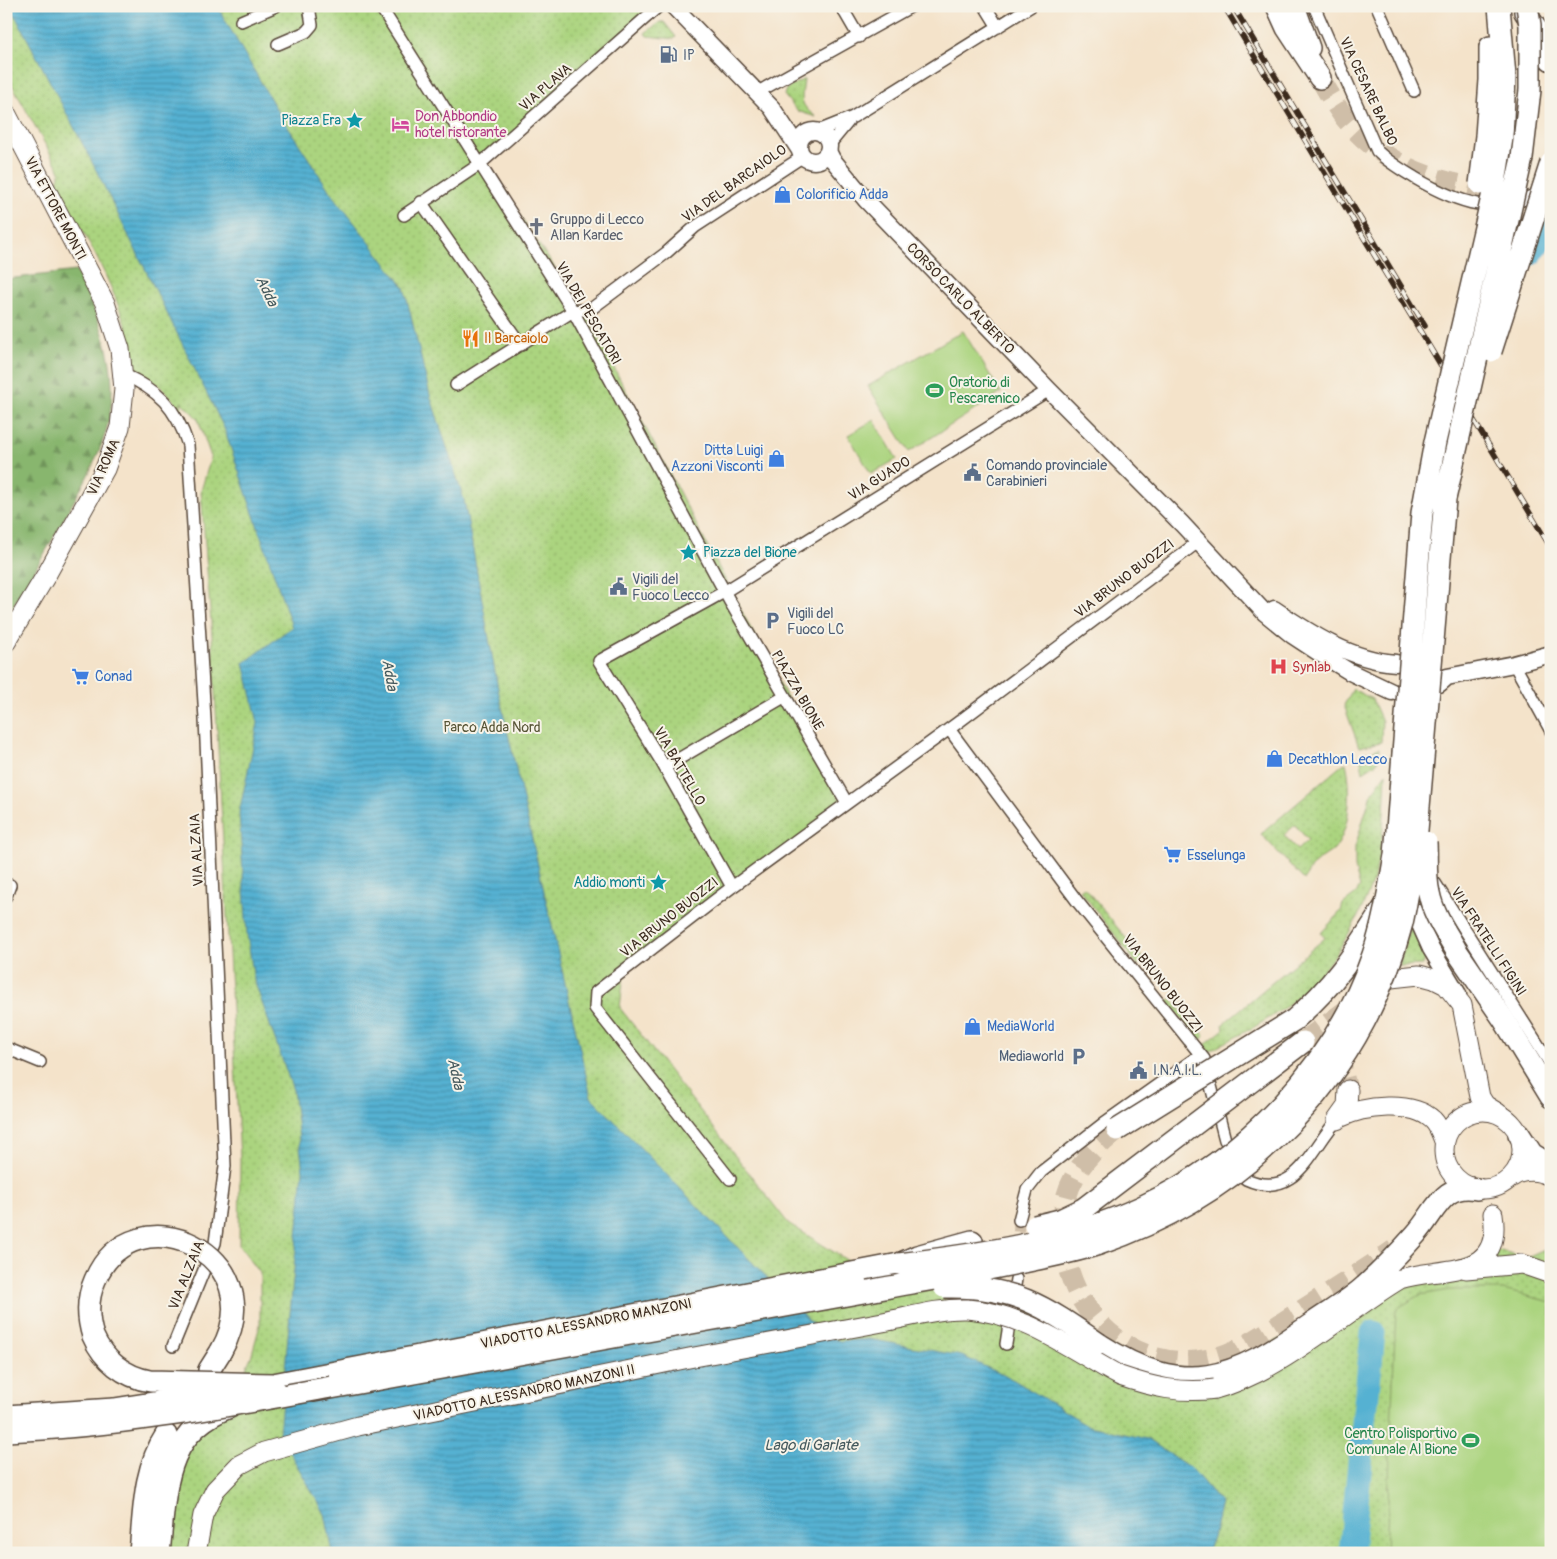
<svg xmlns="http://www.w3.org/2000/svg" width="1557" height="1559" font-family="Pangolin,sans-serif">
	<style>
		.green { fill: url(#green-dots); stroke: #737f4e; fill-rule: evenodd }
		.forest { fill: url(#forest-firs); stroke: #627046 }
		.pitch { fill: #abd47f; stroke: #737f4e }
		.water { fill: url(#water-rules); stroke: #486e78 }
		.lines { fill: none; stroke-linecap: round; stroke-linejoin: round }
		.river { stroke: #54b1d2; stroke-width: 25 }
		.street-tunnel { stroke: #cfbea8; stroke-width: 11; stroke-dasharray: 11 5.5; stroke-linecap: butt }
		.primary-tunnel { stroke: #cfbea8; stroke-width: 19; stroke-dasharray: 19 9; stroke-linecap: butt }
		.highway-tunnel { stroke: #cfbea8; stroke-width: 21; stroke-dasharray: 21 11; stroke-linecap: butt }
		.street-casing { stroke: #574638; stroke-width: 14 }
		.secondary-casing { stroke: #574638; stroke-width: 19 }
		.primary-casing { stroke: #574638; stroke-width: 21 }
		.highway-casing { stroke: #574638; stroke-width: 24 }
		.street { stroke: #fff; stroke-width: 11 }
		.secondary { stroke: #fff; stroke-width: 16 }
		.primary { stroke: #fff; stroke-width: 19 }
		.highway { stroke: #fff; stroke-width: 21 }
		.rail-casing { stroke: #3b2a1e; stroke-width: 5.5 }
		.rail { stroke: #f7f3e8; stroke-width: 4; stroke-dasharray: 11; stroke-linecap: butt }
		.primary-bridge-casing { stroke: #574638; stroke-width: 21; stroke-linecap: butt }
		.highway-bridge-casing { stroke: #574638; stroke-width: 24; stroke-linecap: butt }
		.primary-bridge { stroke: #fff; stroke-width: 19 }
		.highway-bridge { stroke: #fff; stroke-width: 21 }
		.labels { text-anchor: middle; stroke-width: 4; stroke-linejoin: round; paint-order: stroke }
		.service-label { font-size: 14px; fill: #4e5e75; stroke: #f7f3e8; text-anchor: start }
		.street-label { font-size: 14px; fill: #3b2a1e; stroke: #f7f3e8 }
		.hotel-label { font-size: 14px; fill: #b23c85; stroke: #f7f3e8; text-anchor: start }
		.culture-label { font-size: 14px; fill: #0d838f; stroke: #f7f3e8; text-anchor: end }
		.shop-label { font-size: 14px; fill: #366cbe; stroke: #f7f3e8; text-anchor: start }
		.worship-label { font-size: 14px; fill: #5b616d; stroke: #f7f3e8; text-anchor: start }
		.food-label { font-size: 14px; fill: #c56008; stroke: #f7f3e8; text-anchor: start }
		.leisure-label { font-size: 14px; fill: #27864d; stroke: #f7f3e8; text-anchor: start }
		.health-label { font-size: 14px; fill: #be3a42; stroke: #f7f3e8; text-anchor: start }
		.park-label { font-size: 14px; fill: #575436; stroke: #f7f3e8 }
		.water-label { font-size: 15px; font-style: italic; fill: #44595d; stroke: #f7f3e8 }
	</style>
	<defs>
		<pattern id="green-dots" width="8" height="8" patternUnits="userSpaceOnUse" patternTransform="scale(1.25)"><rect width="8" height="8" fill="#abd47f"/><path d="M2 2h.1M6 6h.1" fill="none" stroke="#94b66d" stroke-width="1.8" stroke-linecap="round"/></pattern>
		<pattern id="forest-firs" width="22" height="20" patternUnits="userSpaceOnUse" patternTransform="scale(1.25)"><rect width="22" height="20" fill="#88b66e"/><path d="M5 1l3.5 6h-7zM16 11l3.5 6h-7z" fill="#70945a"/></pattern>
		<pattern id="water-rules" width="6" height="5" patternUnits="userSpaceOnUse" patternTransform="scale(1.25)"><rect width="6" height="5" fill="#54b1d2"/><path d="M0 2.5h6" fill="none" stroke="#4790aa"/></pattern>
	</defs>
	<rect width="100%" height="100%" fill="#f7f3e8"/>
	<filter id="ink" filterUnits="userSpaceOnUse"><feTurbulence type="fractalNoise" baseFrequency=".02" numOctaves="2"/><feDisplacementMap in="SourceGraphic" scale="10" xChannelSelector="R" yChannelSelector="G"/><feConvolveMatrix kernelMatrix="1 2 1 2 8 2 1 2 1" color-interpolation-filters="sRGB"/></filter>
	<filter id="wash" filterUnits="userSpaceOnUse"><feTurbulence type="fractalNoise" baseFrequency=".0096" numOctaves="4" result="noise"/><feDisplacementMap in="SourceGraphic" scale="20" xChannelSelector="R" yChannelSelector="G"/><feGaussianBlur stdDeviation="1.12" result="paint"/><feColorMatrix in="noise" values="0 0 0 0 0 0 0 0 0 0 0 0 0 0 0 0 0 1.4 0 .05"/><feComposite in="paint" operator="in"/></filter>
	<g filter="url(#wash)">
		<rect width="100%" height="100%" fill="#f4e3ca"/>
		<path class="green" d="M 6,6 L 657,6 L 484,164 L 583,309 L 843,804 L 624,972 L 620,1008 L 788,1223 L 856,1266 L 980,1280 L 1144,1364 L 1208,1373 L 1377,1293 L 1495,1249 L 1527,1258 L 1551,1247 L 1551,1553 L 167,1553 L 178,1471 L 192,1441 L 226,1412 L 251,1357 L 260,1325 L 260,1273 L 239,1245 L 240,1159 L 212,636 L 201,491 L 211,457 L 198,419 L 181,402 L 182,415 C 172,393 156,382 135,370 C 127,303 88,242 57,183 L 60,171 L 6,74 Z
			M 660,22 L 664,22 L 676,37 L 674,39 L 647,36 L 645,33 Z
			M 804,79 C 802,100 798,103 816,117 L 797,111 L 784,95 L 786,89 Z
			M 1353,689 L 1372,699 L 1382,721 L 1381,742 L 1359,747 L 1344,705 Z
			M 1379,748 L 1377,763 L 1363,772 L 1360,755 Z
			M 1346,763 C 1352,786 1351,827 1336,847 C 1330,854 1321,857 1314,864 C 1310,868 1307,875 1304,880 L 1261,834 L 1343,764 ZM 1295,825 L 1308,840 L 1297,850 L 1284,835 Z
			M 1386,773 C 1384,811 1384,853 1370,889 C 1352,936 1322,980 1281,1010 C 1259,1026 1232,1038 1209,1052 L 1204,1045 L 1224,1029 L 1223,1024 L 1325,938 L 1321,933 L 1341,911 L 1343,904 L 1355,895 L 1360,887 L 1355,868 L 1355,847 L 1371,794 Z
			M 1084,887 L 1144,960 L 1138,965 L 1080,890 Z
			M 1410,925 L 1427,953 L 1423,965 L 1399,966 Z
			M 1171,999 L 1205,1036 L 1200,1040 L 1167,1002 Z"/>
		<path class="forest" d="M 76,271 C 95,308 112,347 112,390 C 112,438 86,479 64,519 C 45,553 26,585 6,617 L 6,279 Z"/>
		<path class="pitch" d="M 963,331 L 1001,393 L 909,452 L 868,386 Z
			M 874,420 L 897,459 L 871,474 L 848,435 Z
			M 1450,1290 L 1503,1290 L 1551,1302 L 1551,1553 L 1386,1553 L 1396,1309 L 1420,1295 Z"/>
		<path class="water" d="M 10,6 L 217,6 L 278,112 L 329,190 L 404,287 L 430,395 L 464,500 L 499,694 L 591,1097 L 821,1333 L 840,1341 L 869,1339 L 962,1356 L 1014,1380 L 1089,1426 L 1147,1439 L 1192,1469 L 1221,1503 L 1213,1538 L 1206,1553 L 333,1553 L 325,1514 L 279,1434 L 303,1171 L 293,1090 L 254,980 L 247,934 L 239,813 L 258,723 L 244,663 L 292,627 L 224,428 L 89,156 Z"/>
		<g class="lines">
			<path class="river" d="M 1531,253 L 1551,223
				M 1351,1553 L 1373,1333"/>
		</g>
	</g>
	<g filter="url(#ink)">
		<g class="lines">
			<path class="street-tunnel" d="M 1018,1248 L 1019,1220"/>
			<path class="primary-tunnel" d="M 1342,1050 L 1343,1069 L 1348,1090"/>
			<path class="highway-tunnel" d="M 1320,78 C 1327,90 1334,103 1342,114 C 1381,166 1438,185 1499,190
				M 1303,1042 L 1351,1007
				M 1117,1130 C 1100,1144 1084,1158 1074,1178 C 1066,1192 1063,1209 1063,1225 C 1060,1300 1119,1368 1197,1361 C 1234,1358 1265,1333 1296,1314 C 1329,1293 1362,1272 1394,1250"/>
			<defs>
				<path id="street" d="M 380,6 L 573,311 L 729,600 L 847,803
					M 841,6 L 859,37
					M 985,6 L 998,27
					M 1314,6 L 1377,151 C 1388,162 1402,170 1415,178 C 1456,202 1498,219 1542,190
					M 1377,6 L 1414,91
					M 241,21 L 276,6
					M 278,44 L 306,32 L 312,25 L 309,6
					M 758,92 L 912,6
					M 818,131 L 853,117 L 1031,6
					M 829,145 L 848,122
					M 421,202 L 521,345
					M 404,215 L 480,164 L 659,6
					M 123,374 C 158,390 176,407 188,445 L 205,719 L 225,1166 L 215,1243 L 173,1346
					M 456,385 L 573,311 L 591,309 L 666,253 L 695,227 L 799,159 L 799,149
					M 1514,664 L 1551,731
					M 949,729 L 1077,901 L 1204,1059 L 1225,1140
					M 665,767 L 784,697
					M 1435,883 L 1551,1065
					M 732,887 L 661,761 L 599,661 L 724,592 L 1049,390
					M 6,896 L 10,885
					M 6,1048 L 40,1062
					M 730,1179 L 595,1008 L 596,992 L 732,887 L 956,724 L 1198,542
					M 1246,1179 C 1297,1202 1311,1147 1339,1118
					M 1019,1220 L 1027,1190 L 1041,1172 L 1104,1123 L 1200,1055
					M 1006,1344 L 1016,1279"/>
				<path id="secondary" d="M 673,6 L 772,108 L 799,149
					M799 146a15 15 0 1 1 30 0a15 15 0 1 1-30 0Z
					M 828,151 L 832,159 L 866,200 L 1049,390 L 1182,524 L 1265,613 L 1292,635 L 1324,656 L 1350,672 L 1392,692
					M 1274,609 C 1311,634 1351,660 1396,663
					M 1439,684 L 1447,677 L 1514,664 L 1551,654
					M 1414,911 L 1431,949 L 1458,994"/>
				<path id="primary" d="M 6,113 L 105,303 L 120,349 L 124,389 L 120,427 L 105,469 L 48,572 L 6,642
					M 1391,978 L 1419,975 L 1434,979 L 1446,985 L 1462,1005 L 1480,1097 L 1485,1105 L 1498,1113
					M1444 1150a39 39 0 1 1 78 0a39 39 0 1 1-78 0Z
					M 1339,1118 C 1363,1106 1412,1100 1433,1120 C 1439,1126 1441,1133 1444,1141
					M 1337,1120 L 1347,1106 L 1348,1090
					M 1512,1177 C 1523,1169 1539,1170 1551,1177
					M 1466,1269 L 1522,1264 L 1551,1274
					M 1215,1389 C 1279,1373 1343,1313 1400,1279 C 1443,1266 1503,1280 1493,1214
					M 196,1553 L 203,1515 L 215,1490 L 239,1465 L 264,1452 L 358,1426 L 689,1358 L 888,1321"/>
				<path id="highway" d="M 1277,6 L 1287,28 L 1320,78
					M 1294,6 L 1309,48
					M 1499,6 L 1505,77 L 1502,138
					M 1525,12 L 1541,36 L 1551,60
					M 1486,136 L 1490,80 L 1490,47
					M 1456,950 L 1504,1020 L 1551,1097
					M 1294,1020 C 1336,984 1356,951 1385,906
					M 1519,1134 L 1532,1154 L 1551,1166
					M 1099,1344 C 1186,1400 1232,1379 1310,1325 C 1328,1312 1349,1301 1365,1286 C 1383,1270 1400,1252 1416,1234 C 1436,1212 1442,1182 1477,1189
					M 209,1370 L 221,1351
					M 273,1384 L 899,1264 L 917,1256 L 972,1241
					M 314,1391 L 869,1291
					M 140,1553 C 144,1512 143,1470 166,1435
					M 159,1553 C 166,1492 162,1432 230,1407"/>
			</defs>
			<use href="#street" class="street-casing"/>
			<use href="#secondary" class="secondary-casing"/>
			<use href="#primary" class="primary-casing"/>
			<use href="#highway" class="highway-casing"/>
			<use href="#street" class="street"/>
			<use href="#secondary" class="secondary"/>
			<use href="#primary" class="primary"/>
			<use href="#highway" class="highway"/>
			<defs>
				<path id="rail" d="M 1224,6 L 1551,548
					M 1233,6 L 1425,326"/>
			</defs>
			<use href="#rail" class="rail-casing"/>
			<use href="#rail" class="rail"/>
			<defs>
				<path id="primary-bridge" d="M 888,1321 C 913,1316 941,1308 967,1309 C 1024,1313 1072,1350 1120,1376 C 1152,1387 1181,1394 1215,1389"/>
				<path id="highway-bridge" d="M 1480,184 L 1486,136
					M 1491,351 L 1551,163
					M 1426,842 C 1427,859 1425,877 1429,893 C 1433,914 1446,932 1456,950
					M 1117,1130 L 1294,1020
					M 1035,1226 L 1060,1220 L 1083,1209 L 1303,1042
					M 899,1264 C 980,1254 1066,1242 1141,1207 C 1246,1159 1335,1065 1373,955 C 1384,922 1389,889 1395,855 L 1422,513 L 1435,442 L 1494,189 L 1502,138
					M 944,1287 C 1014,1285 1044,1306 1099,1344
					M 869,1291 C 920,1281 972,1273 1023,1262 C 1048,1257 1074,1252 1099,1244 C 1248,1193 1362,1078 1402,923 C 1408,896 1412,869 1416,842 L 1445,499 L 1522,158 L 1530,90 L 1530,25 L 1527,6
					M 221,1351 C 276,1255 134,1189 95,1280 C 87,1298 87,1317 93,1336 C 103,1360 125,1377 150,1381 L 273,1384
					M 6,1416 L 114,1409 L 223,1392
					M 6,1431 C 117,1427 222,1407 331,1387"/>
			</defs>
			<use href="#primary-bridge" class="primary-bridge-casing"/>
			<use href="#highway-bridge" class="highway-bridge-casing"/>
			<use href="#primary-bridge" class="primary-bridge"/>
			<use href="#highway-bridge" class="highway-bridge"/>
		</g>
	</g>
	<defs>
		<symbol id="fuel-bare" viewBox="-9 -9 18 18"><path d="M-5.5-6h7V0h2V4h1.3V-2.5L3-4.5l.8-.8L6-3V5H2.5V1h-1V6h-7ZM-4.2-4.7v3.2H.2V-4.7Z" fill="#5c6f8a" stroke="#f7f3e8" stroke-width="2.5" paint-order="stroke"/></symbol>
		<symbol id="sight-bare" viewBox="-9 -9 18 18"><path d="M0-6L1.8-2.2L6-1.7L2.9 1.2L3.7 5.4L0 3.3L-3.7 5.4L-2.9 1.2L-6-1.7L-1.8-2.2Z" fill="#0f9aa8" stroke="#f7f3e8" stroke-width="2.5" paint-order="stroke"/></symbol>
		<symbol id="hotel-bare" viewBox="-9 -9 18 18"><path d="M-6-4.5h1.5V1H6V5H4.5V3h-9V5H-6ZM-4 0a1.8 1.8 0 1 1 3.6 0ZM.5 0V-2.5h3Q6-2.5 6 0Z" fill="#d1479c" stroke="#f7f3e8" stroke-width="2.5" paint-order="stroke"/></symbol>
		<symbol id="shop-bare" viewBox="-9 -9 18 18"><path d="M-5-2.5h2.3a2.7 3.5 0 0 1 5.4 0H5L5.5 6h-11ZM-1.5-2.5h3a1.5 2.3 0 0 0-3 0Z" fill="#3f7fe0" stroke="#f7f3e8" stroke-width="2.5" paint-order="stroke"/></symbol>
		<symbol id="church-bare" viewBox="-9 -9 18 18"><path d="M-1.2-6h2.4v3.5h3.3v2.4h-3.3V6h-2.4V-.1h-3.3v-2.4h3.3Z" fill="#6b7280" stroke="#f7f3e8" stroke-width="2.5" paint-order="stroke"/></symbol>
		<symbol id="restaurant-bare" viewBox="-9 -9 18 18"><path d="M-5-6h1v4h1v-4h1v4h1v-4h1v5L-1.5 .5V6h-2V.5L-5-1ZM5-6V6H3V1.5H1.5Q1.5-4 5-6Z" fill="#e8710a" stroke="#f7f3e8" stroke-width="2.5" paint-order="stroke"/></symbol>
		<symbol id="stadium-bare" viewBox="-9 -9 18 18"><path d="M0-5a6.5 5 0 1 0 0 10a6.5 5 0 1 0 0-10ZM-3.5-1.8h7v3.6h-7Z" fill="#2e9e5b" stroke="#f7f3e8" stroke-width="2.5" paint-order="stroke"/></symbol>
		<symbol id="civic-bare" viewBox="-9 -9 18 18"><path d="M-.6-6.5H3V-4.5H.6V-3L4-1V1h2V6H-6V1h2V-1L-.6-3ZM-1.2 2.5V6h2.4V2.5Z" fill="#5c6f8a" stroke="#f7f3e8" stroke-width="2.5" paint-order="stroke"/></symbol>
		<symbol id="parking-bare" viewBox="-9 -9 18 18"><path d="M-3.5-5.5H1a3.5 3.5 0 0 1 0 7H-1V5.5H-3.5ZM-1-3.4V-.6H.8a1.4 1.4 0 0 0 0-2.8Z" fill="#5c6f8a" stroke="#f7f3e8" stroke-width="2.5" paint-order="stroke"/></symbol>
		<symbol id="hospital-bare" viewBox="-9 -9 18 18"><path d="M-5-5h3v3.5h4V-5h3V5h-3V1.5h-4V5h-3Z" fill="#e0444e" stroke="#f7f3e8" stroke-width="2.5" paint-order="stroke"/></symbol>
		<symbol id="supermarket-bare" viewBox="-9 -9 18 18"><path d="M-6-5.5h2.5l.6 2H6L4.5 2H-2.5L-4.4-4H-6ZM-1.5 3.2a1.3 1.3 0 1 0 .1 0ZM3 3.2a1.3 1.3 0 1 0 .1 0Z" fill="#3f7fe0" stroke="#f7f3e8" stroke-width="2.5" paint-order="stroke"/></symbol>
	</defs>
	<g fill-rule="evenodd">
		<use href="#fuel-bare" x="656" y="42" width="25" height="25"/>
		<use href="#sight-bare" x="342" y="108" width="25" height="25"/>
		<use href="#hotel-bare" x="388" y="112" width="25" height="25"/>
		<use href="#shop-bare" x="770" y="182" width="25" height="25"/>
		<use href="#church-bare" x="524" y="214" width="25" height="25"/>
		<use href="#restaurant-bare" x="458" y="326" width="25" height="25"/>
		<use href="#stadium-bare" x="922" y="378" width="25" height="25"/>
		<use href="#shop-bare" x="764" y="446" width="25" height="25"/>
		<use href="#civic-bare" x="960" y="460" width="25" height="25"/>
		<use href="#sight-bare" x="676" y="540" width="25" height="25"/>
		<use href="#civic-bare" x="606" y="574" width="25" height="25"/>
		<use href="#parking-bare" x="760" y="608" width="25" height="25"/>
		<use href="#hospital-bare" x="1266" y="654" width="25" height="25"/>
		<use href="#supermarket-bare" x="68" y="664" width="25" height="25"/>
		<use href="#shop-bare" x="1262" y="746" width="25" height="25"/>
		<use href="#supermarket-bare" x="1160" y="842" width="25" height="25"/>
		<use href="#sight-bare" x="646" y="870" width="25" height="25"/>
		<use href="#shop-bare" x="960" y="1014" width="25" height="25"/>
		<use href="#parking-bare" x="1066" y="1044" width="25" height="25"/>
		<use href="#civic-bare" x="1126" y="1058" width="25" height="25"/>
		<use href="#stadium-bare" x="1458" y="1428" width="25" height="25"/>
	</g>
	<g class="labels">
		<g class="service-label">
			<text x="683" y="60">IP</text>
			<text x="986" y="470">Comando provinciale<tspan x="986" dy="16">Carabinieri</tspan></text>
			<text x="632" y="584">Vigili del<tspan x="632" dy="16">Fuoco Lecco</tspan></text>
			<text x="787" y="618">Vigili del<tspan x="787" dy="16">Fuoco LC</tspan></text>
			<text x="1064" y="1061" text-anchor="end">Mediaworld</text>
			<text x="1153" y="1075">I.N.A.I.L.</text>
		</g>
		<g class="street-label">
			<text transform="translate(545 87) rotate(-41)" y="5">VIA PLAVA</text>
			<text transform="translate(1369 91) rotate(65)" y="5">VIA CESARE BALBO</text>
			<text transform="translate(734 183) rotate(-35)" y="5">VIA DEL BARCAIOLO</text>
			<text transform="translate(56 208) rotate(62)" y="5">VIA ETTORE MONTI</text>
			<text transform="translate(961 298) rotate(46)" y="5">CORSO CARLO ALBERTO</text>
			<text transform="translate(589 313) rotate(60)" y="5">VIA DEI PESCATORI</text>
			<text transform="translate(103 467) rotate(-66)" y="5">VIA ROMA</text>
			<text transform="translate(879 478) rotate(-32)" y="5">VIA GUADO</text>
			<text transform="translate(1124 578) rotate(-37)" y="5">VIA BRUNO BUOZZI</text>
			<text transform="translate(798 690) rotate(60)" y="5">PIAZZA BIONE</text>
			<text transform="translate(680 766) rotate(60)" y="5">VIA BATTELLO</text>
			<text transform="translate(196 850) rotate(-93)" y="5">VIA ALZAIA</text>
			<text transform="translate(669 917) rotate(-38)" y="5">VIA BRUNO BUOZZI</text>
			<text transform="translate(1489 941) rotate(57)" y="5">VIA FRATELLI FIGINI</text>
			<text transform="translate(1163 983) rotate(52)" y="5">VIA BRUNO BUOZZI</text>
			<text transform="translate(186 1275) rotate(-68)" y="5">VIA ALZAIA</text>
			<text transform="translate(586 1323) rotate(-11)" y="5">VIADOTTO ALESSANDRO MANZONI</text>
			<text transform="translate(524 1392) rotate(-12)" y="5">VIADOTTO ALESSANDRO MANZONI II</text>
		</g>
		<g class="hotel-label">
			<text x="415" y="121">Don Abbondio<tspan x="415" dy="16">hotel ristorante</tspan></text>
		</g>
		<g class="culture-label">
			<text x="341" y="125">Piazza Era</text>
			<text x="703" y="557" text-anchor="start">Piazza del Bione</text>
			<text x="645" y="887">Addio monti</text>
		</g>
		<g class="shop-label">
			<text x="796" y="199">Colorificio Adda</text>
			<text x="763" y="455" text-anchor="end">Ditta Luigi<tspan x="763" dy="16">Azzoni Visconti</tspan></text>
			<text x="95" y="681">Conad</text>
			<text x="1288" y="764">Decathlon Lecco</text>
			<text x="1187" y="860">Esselunga</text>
			<text x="987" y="1031">MediaWorld</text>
		</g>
		<g class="worship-label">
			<text x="550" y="224">Gruppo di Lecco<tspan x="550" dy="16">Allan Kardec</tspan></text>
		</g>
		<g class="food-label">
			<text x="484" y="343">Il Barcaiolo</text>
		</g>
		<g class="leisure-label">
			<text x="949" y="387">Oratorio di<tspan x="949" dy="16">Pescarenico</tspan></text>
			<text x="1457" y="1438" text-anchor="end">Centro Polisportivo<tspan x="1457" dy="16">Comunale Al Bione</tspan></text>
		</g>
		<g class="health-label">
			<text x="1292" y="672">Synlab</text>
		</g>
		<g class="park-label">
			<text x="492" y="732">Parco Adda Nord</text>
		</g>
		<g class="water-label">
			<text transform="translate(267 291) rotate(65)" y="5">Adda</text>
			<text transform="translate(390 675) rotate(80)" y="5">Adda</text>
			<text transform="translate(456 1074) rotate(78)" y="5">Adda</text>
			<text x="811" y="1450">Lago di Garlate</text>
		</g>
	</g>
	<rect width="1557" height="1559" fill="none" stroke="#f7f3e8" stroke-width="25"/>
</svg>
